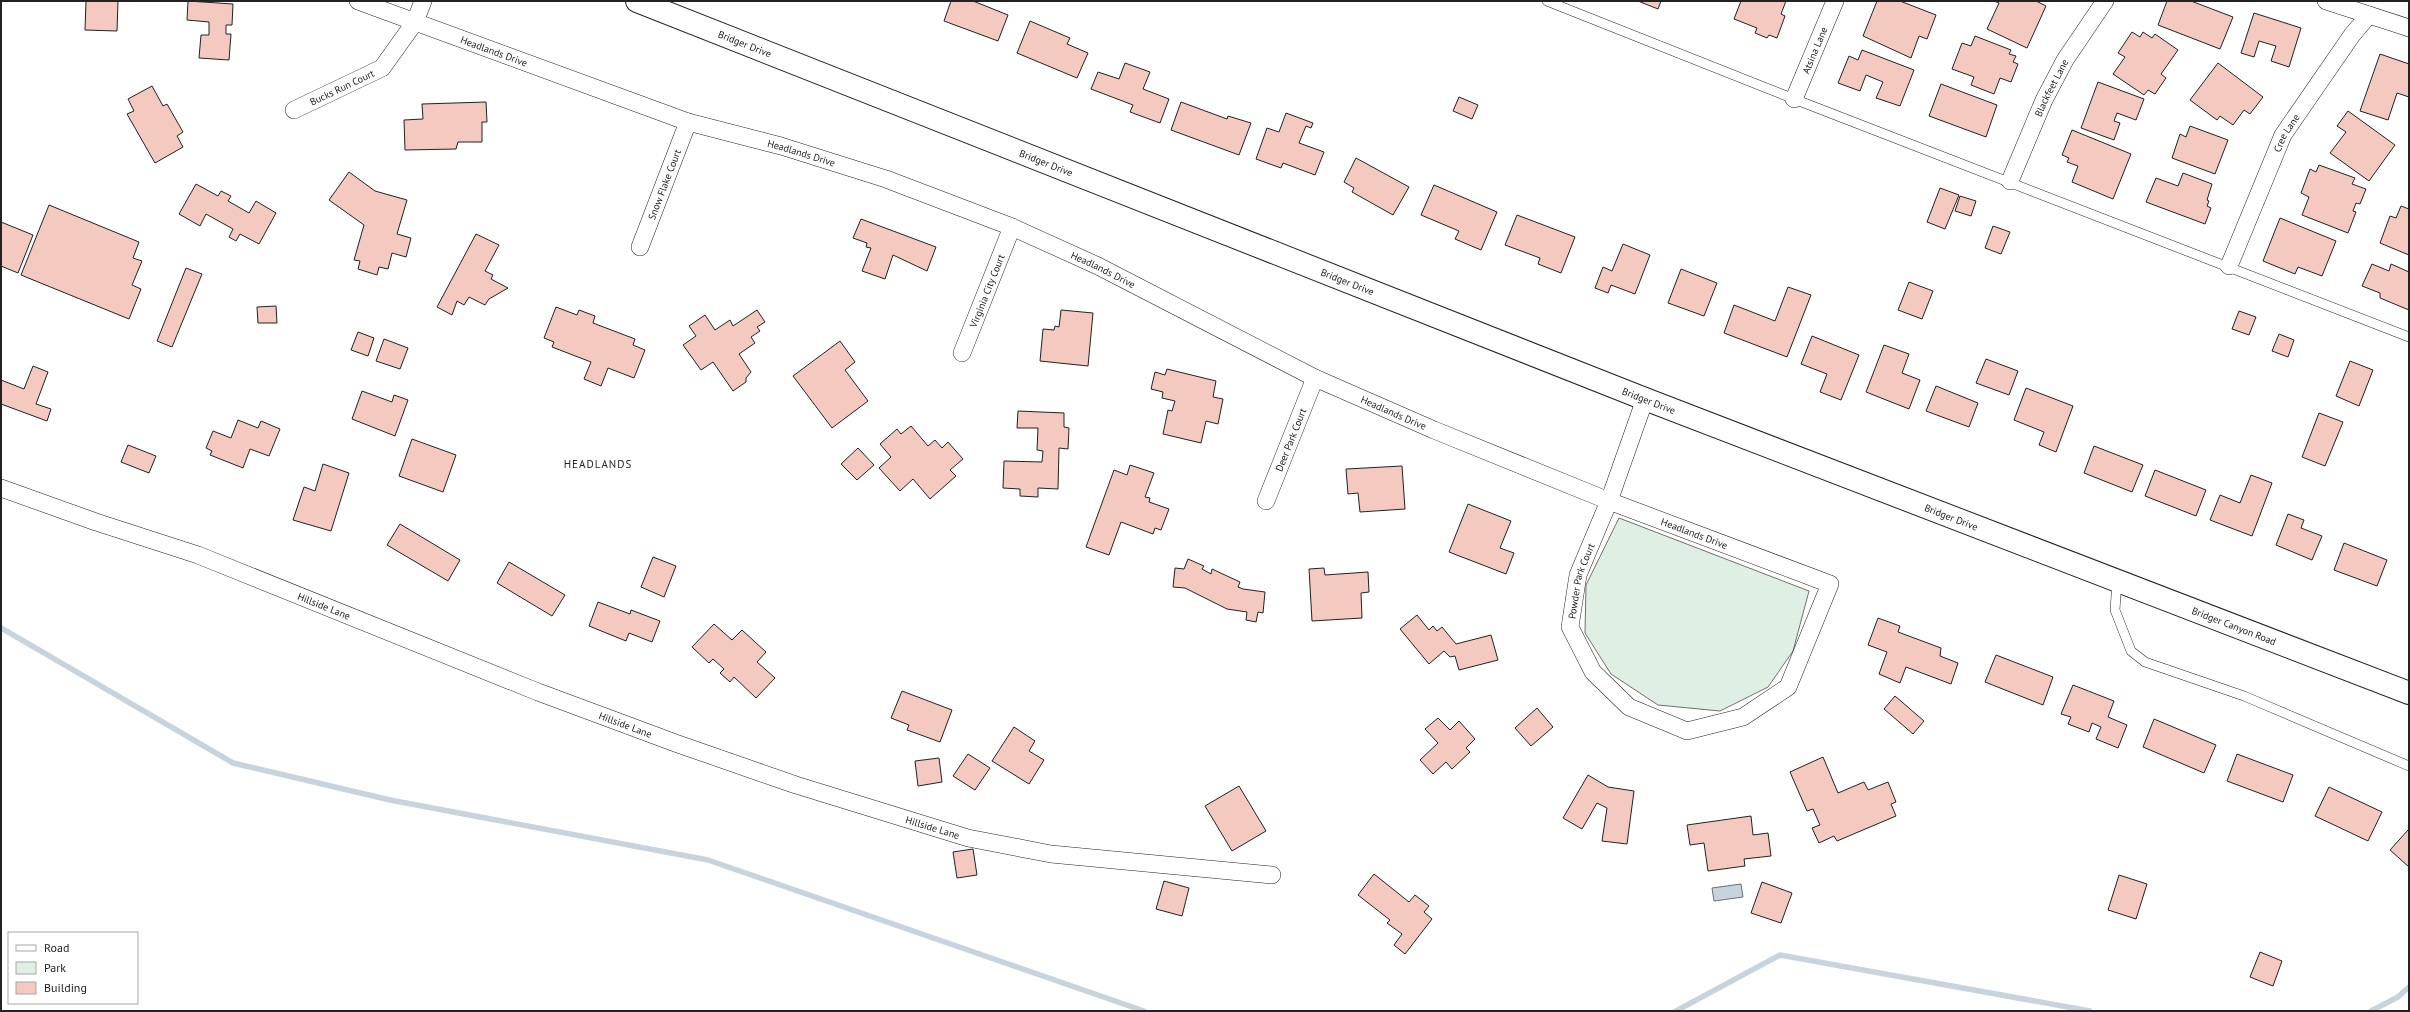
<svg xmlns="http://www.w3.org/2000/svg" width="2410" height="1012" font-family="'PT Sans',sans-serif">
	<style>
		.green { fill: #e0efe3; stroke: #6f6f6f }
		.water { fill: #c7d3dd; stroke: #6f6f6f }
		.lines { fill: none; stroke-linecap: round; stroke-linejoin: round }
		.stream { stroke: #c7d3dd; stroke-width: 5.5 }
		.building { fill: #f3c9c0; stroke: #222 }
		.lane-casing { stroke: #222; stroke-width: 10 }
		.street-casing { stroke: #222; stroke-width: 18 }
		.secondary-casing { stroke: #222; stroke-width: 24 }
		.lane { stroke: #fff; stroke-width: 9 }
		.street { stroke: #fff; stroke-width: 17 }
		.secondary { stroke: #fff; stroke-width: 22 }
		.labels { text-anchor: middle; stroke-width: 3; stroke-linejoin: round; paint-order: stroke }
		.street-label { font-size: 10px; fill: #222; stroke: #fff }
		.neighbourhood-label { font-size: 11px; letter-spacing: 1px; fill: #222; stroke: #fff }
	</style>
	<rect width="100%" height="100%" fill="#fff"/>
	<path class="green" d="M 1619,518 L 1809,591 L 1793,651 L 1768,687 L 1720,711 L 1658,705 L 1611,674 L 1585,633 L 1586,585 Z"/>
	<path class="water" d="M 1741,884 L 1743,897 L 1714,901 L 1712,888 Z"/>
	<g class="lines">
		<path class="stream" d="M 1,628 L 233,763 L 390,800 L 708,860 L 1144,1011
			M 1676,1011 L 1780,955 L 2090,1011
			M 2371,1011 L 2398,997 L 2409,987"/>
	</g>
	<path class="building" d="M 86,1 L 118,1 L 117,31 L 85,30 Z
		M 188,1 L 233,4 L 232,25 L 226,25 L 226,34 L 231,34 L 229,60 L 199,58 L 201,35 L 209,35 L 209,22 L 187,20 Z
		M 951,1 L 973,1 L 1008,15 L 998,41 L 944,21 Z
		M 1638,1 L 1661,1 L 1658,9 Z
		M 1741,1 L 1786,1 L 1781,14 L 1785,16 L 1777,38 L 1769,35 L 1767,38 L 1755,33 L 1757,28 L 1734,19 Z
		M 1877,1 L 1900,1 L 1936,15 L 1927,39 L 1919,36 L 1911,58 L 1863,36 Z
		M 1994,1 L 2036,1 L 2046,6 L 2027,48 L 1987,29 L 1999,3 Z
		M 2167,1 L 2191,1 L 2233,17 L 2220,49 L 2158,25 Z
		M 2254,13 L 2301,28 L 2289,67 L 2271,61 L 2276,46 L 2259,41 L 2254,57 L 2241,53 Z
		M 1030,21 L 1070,38 L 1067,44 L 1088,53 L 1077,78 L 1017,53 Z
		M 2132,32 L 2140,37 L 2143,32 L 2152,38 L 2155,34 L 2178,50 L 2161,74 L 2166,78 L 2155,94 L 2148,90 L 2144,95 L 2113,74 L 2125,57 L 2118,53 Z
		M 1975,36 L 2011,50 L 2009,54 L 2016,56 L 2013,62 L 2018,64 L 2011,82 L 2000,78 L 1994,94 L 1971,85 L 1974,77 L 1952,69 L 1962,43 L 1971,46 Z
		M 1862,50 L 1914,70 L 1900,106 L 1876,98 L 1883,82 L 1866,75 L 1860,91 L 1838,83 L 1849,56 L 1858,60 Z
		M 2380,54 L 2409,64 L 2409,97 L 2397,93 L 2388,120 L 2360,111 Z
		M 1125,63 L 1150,72 L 1143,89 L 1169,99 L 1160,123 L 1130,112 L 1133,105 L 1091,89 L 1098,72 L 1119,79 Z
		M 2218,63 L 2263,97 L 2250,114 L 2244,110 L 2233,125 L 2220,116 L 2217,120 L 2190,100 Z
		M 2098,82 L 2144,99 L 2136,120 L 2117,113 L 2114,121 L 2120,123 L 2114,140 L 2081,128 Z
		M 1941,84 L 1997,105 L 1986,137 L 1929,116 Z
		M 152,86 L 163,106 L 167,104 L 183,132 L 177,136 L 183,147 L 155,163 L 127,114 L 134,111 L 128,99 Z
		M 1459,97 L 1478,105 L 1472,119 L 1453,111 Z
		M 486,102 L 487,122 L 482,122 L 482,142 L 458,142 L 456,149 L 405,150 L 404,120 L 423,119 L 422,104 Z
		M 1181,102 L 1227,119 L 1228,116 L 1251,123 L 1239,155 L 1171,130 Z
		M 2348,111 L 2395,145 L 2369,181 L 2330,153 L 2346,132 L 2337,126 Z
		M 1286,113 L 1313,123 L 1311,128 L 1306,126 L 1299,143 L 1324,152 L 1315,175 L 1283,163 L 1281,168 L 1256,159 L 1267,128 L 1279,132 Z
		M 2190,126 L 2228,140 L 2215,174 L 2172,158 L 2180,134 L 2186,137 Z
		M 2072,130 L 2131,154 L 2113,199 L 2072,182 L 2078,166 L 2067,162 L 2069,158 L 2062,155 Z
		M 1356,158 L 1409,187 L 1393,215 L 1352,192 L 1354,188 L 1344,182 Z
		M 2319,165 L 2355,178 L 2352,184 L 2366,189 L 2360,204 L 2356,203 L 2353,211 L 2356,212 L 2348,233 L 2302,215 L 2309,197 L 2301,193 L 2310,169 L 2316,172 Z
		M 349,172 L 375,191 L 407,200 L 397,234 L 411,238 L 406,257 L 392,253 L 388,269 L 379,267 L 377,275 L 358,269 L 360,261 L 354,260 L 364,225 L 329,200 Z
		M 2183,173 L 2212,184 L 2207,200 L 2209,201 L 2207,206 L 2211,208 L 2205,224 L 2146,202 L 2156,178 L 2178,186 Z
		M 196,184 L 218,196 L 221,191 L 231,196 L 228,201 L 249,213 L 256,201 L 276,213 L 259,244 L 240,234 L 236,241 L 229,237 L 233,229 L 206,214 L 200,226 L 179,214 Z
		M 1434,185 L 1497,212 L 1481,250 L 1455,239 L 1459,231 L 1421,215 Z
		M 1940,188 L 1959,195 L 1945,229 L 1927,222 Z
		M 1960,196 L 1976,201 L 1971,216 L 1955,211 Z
		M 49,205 L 139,242 L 133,258 L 142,261 L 132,285 L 141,289 L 129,319 L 21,275 Z
		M 2401,206 L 2409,209 L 2409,255 L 2380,243 L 2390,216 L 2396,218 Z
		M 1517,215 L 1575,237 L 1561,273 L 1538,264 L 1540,258 L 1505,245 Z
		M 2280,218 L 2336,241 L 2322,276 L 2298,267 L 2295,274 L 2263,261 Z
		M 861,219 L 936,247 L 927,271 L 893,255 L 885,279 L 862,271 L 871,248 L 866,247 L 867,243 L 853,238 Z
		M 1,222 L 33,235 L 18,273 L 1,266 Z
		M 1993,226 L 2010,232 L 2001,254 L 1985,248 Z
		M 476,234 L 499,245 L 485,271 L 493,275 L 491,279 L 508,288 L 489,299 L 485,305 L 469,297 L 464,305 L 457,301 L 452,315 L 437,307 Z
		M 1623,244 L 1650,255 L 1635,294 L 1611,285 L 1608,293 L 1595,288 L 1603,267 L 1612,271 Z
		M 2372,264 L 2389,271 L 2391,264 L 2409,272 L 2409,310 L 2380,298 L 2380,293 L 2362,286 Z
		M 186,268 L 202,274 L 172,347 L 157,341 Z
		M 1681,269 L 1717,283 L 1704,316 L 1668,303 Z
		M 1909,282 L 1933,291 L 1922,319 L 1898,310 Z
		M 1788,287 L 1811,295 L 1787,357 L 1724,333 L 1734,305 L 1775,321 Z
		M 276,306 L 277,323 L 258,323 L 257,307 Z
		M 556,307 L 577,315 L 579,310 L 595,316 L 593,323 L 635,339 L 633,345 L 645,350 L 634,378 L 608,368 L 601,386 L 584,379 L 591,362 L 552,347 L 554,342 L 544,338 Z
		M 757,310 L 765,322 L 757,327 L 760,331 L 751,337 L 755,343 L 739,354 L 751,372 L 746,378 L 746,382 L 733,391 L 713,362 L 701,370 L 683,345 L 696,336 L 689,326 L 705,315 L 715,330 L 730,320 L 733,326 Z
		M 1061,310 L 1093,313 L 1088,366 L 1040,361 L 1043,329 L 1054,330 L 1055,326 L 1059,327 Z
		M 2239,311 L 2256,317 L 2249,335 L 2232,329 Z
		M 358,332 L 374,338 L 368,356 L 351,350 Z
		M 2279,334 L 2294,340 L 2288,357 L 2272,351 Z
		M 1812,336 L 1859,355 L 1841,400 L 1820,392 L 1827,374 L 1801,364 Z
		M 384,339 L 408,348 L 400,369 L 376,361 Z
		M 840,341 L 855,362 L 845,370 L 868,401 L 832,428 L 793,376 Z
		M 1884,345 L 1909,354 L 1902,373 L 1920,380 L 1909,409 L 1866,392 Z
		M 1986,359 L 2018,371 L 2009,395 L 1976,383 Z
		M 2350,361 L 2373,370 L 2359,406 L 2336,396 Z
		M 33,366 L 48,372 L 36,404 L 51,409 L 47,421 L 1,404 L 1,380 L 24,389 Z
		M 1167,369 L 1216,381 L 1213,397 L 1223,399 L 1218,424 L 1206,421 L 1201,443 L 1163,434 L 1168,410 L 1172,411 L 1175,401 L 1162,398 L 1163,392 L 1151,389 L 1155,372 L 1165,375 Z
		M 1936,386 L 1978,403 L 1969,427 L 1926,411 Z
		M 2026,388 L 2073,406 L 2056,452 L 2039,445 L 2044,432 L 2014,420 Z
		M 362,391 L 392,402 L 394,395 L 408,400 L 395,436 L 352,419 Z
		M 1018,411 L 1064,413 L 1064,427 L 1069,428 L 1068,449 L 1059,448 L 1058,489 L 1038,488 L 1038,497 L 1020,496 L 1020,489 L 1003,488 L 1004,461 L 1042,462 L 1043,451 L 1037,450 L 1038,428 L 1017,428 Z
		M 2319,413 L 2343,422 L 2325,466 L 2302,457 Z
		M 238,420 L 258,428 L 261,421 L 280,429 L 269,456 L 250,449 L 243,468 L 210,455 L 212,451 L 206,448 L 213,431 L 231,438 Z
		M 911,426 L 928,446 L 935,440 L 942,448 L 948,442 L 963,459 L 950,470 L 956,476 L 930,499 L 913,479 L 900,491 L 879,468 L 891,457 L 880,444 L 897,429 L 901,434 Z
		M 412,439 L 456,455 L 443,492 L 399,476 Z
		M 128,445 L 156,456 L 149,473 L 121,462 Z
		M 2094,446 L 2143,465 L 2132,492 L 2084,473 Z
		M 858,448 L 874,465 L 857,480 L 841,464 Z
		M 323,464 L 349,473 L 331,531 L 293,520 L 304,487 L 315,491 Z
		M 1130,465 L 1154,473 L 1145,497 L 1150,498 L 1149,502 L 1169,509 L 1161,530 L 1155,528 L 1153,534 L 1121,522 L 1109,555 L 1086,547 L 1114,470 L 1127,475 Z
		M 1402,466 L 1405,509 L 1360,512 L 1358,493 L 1348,494 L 1346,469 Z
		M 2155,470 L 2206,490 L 2196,516 L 2145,496 Z
		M 2251,475 L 2272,483 L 2252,536 L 2210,520 L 2220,495 L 2240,503 Z
		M 1468,504 L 1511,521 L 1500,548 L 1514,553 L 1506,574 L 1449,552 Z
		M 2288,514 L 2304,520 L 2301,528 L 2322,536 L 2312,560 L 2276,545 Z
		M 400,524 L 460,560 L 448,581 L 387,545 Z
		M 2344,543 L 2387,560 L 2377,586 L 2334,570 Z
		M 653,557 L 676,566 L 664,597 L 641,587 Z
		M 1188,559 L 1204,566 L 1202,569 L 1211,574 L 1212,569 L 1240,582 L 1238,587 L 1243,589 L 1265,592 L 1263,613 L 1258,612 L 1256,622 L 1246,620 L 1247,612 L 1227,609 L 1185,588 L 1173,587 L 1175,568 L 1184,569 Z
		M 509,562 L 565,595 L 552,616 L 497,583 Z
		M 1324,568 L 1325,575 L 1368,572 L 1369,592 L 1361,593 L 1362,618 L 1312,621 L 1309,569 Z
		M 598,602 L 630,614 L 631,610 L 660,621 L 652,642 L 629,633 L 626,641 L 589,626 Z
		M 1417,615 L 1429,630 L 1433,626 L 1437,631 L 1442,627 L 1456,644 L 1491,635 L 1498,660 L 1459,670 L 1455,656 L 1450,657 L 1444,651 L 1429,664 L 1400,629 Z
		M 1878,618 L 1900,626 L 1898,632 L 1941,648 L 1940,656 L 1958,663 L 1951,684 L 1906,667 L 1900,683 L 1879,674 L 1887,652 L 1868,645 Z
		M 714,624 L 732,640 L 742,630 L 766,652 L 757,662 L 775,678 L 756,698 L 734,677 L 730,682 L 720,673 L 724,669 L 713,659 L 709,663 L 692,647 Z
		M 1996,655 L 2053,677 L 2043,705 L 1985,682 Z
		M 2073,685 L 2114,701 L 2108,717 L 2127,725 L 2118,748 L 2096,739 L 2101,727 L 2092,723 L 2089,732 L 2068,724 L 2071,717 L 2061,714 Z
		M 902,691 L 952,710 L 940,742 L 907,730 L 909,725 L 891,718 Z
		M 1895,696 L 1924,721 L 1913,734 L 1884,709 Z
		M 1537,708 L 1553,727 L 1531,746 L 1515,728 Z
		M 1438,718 L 1450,730 L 1459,721 L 1475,739 L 1466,748 L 1470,752 L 1452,769 L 1446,762 L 1433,774 L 1420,760 L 1438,743 L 1425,729 Z
		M 2154,719 L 2216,745 L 2204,773 L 2143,747 Z
		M 1014,727 L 1035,741 L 1029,751 L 1044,760 L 1029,784 L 992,761 Z
		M 968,754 L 990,768 L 975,790 L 953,776 Z
		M 2237,754 L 2293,775 L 2283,802 L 2227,781 Z
		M 1823,757 L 1838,793 L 1864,782 L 1868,790 L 1888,782 L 1896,802 L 1891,804 L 1896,816 L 1837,841 L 1834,836 L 1819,843 L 1812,828 L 1820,825 L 1813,809 L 1807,811 L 1790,772 Z
		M 939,758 L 942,782 L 918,786 L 915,761 Z
		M 1588,775 L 1608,787 L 1634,791 L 1627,844 L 1602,841 L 1607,808 L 1597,803 L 1582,829 L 1563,818 Z
		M 1239,786 L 1266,831 L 1232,851 L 1205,806 Z
		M 2329,787 L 2382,812 L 2368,841 L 2315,816 Z
		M 1751,816 L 1753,835 L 1768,833 L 1771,856 L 1744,859 L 1745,866 L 1708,871 L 1704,843 L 1690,845 L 1687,825 Z
		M 2409,829 L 2409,867 L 2390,850 Z
		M 973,849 L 977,875 L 957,878 L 953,852 Z
		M 1374,874 L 1409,902 L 1415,895 L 1429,906 L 1424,912 L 1432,919 L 1405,954 L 1394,945 L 1402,934 L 1387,923 L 1390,920 L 1358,895 Z
		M 2119,875 L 2147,884 L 2136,919 L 2108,910 Z
		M 1164,881 L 1189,888 L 1182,916 L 1156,909 Z
		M 1762,882 L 1792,893 L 1781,923 L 1751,913 Z
		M 2260,952 L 2282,961 L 2273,986 L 2250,977 Z"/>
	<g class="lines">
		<defs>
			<path id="lane" d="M 1547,1 L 1794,99 L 2409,337
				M 2117,580 L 2115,610 L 2131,651 L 2145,662 L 2244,696 L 2409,766"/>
			<g id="street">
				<path id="s1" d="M 358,1 L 688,122 L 781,146 L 886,179 L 1012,227 L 1098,266 L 1315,378 L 1434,430 L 1609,501 L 1830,584 L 1788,687 L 1743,717 L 1687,731 L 1629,707 L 1593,672 L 1570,627 L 1578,575 L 1609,501 L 1645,399"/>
				<path d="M 2326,1 L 2409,28"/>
				<path id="s2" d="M 1794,99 L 1835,1"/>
				<path id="s3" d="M 294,110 L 382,68 L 415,22 L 423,1"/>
				<path id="s4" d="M 2010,181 L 2044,100 L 2065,60 L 2105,1"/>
				<path id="s5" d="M 640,247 L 688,122"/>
				<path id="s6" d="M 2229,266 L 2283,135 L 2352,35 L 2369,15"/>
				<path id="s7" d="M 962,353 L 1012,227"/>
				<path id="s8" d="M 1,488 L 96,522 L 198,555 L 538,692 L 678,744 L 796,785 L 968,838 L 1051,854 L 1272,875"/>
				<path id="s9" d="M 1266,501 L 1315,378"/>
			</g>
			<g id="secondary">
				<path id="s10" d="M 637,1 L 1645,399 L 2409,693"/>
			</g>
		</defs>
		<use href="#lane" class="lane-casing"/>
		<use href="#street" class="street-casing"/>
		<use href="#secondary" class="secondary-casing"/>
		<use href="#lane" class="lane"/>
		<use href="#street" class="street"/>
		<use href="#secondary" class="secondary"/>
	</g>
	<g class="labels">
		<g class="street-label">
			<text dy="4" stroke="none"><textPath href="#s10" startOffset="116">Bridger Drive</textPath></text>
			<text dy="4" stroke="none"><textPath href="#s2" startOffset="53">Atsina Lane</textPath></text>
			<text dy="4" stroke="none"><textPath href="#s1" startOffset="145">Headlands Drive</textPath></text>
			<text dy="4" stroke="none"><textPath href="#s3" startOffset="53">Bucks Run Court</textPath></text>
			<text dy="4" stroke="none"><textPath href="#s4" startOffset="102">Blackfeet Lane</textPath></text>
			<text dy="4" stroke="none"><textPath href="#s6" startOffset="145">Cree Lane</textPath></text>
			<text dy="4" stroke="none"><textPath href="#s1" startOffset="469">Headlands Drive</textPath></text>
			<text dy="4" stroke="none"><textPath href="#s10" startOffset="440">Bridger Drive</textPath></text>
			<text dy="4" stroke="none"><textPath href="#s5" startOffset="67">Snow Flake Court</textPath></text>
			<text dy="4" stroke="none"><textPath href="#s1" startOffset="793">Headlands Drive</textPath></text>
			<text dy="4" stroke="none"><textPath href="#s10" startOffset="764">Bridger Drive</textPath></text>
			<text dy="4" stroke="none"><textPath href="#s7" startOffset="67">Virginia City Court</textPath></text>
			<text dy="4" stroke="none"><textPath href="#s10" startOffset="1088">Bridger Drive</textPath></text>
			<text dy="4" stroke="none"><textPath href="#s1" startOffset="1117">Headlands Drive</textPath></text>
			<text dy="4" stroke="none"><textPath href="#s9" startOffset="66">Deer Park Court</textPath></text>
			<text dy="4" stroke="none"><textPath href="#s10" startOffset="1412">Bridger Drive</textPath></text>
			<text dy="4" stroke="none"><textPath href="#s1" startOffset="1441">Headlands Drive</textPath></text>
			<text dy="4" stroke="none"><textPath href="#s1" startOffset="2020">Powder Park Court</textPath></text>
			<text dy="4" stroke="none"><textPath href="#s8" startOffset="344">Hillside Lane</textPath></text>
			<text dy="4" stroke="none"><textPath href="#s10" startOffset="1715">Bridger Canyon Road</textPath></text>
			<text dy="4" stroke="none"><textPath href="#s8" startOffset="668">Hillside Lane</textPath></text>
			<text dy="4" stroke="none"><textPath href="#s8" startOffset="992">Hillside Lane</textPath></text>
		</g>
		<g class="neighbourhood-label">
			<text x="598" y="468">HEADLANDS</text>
		</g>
	</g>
	<rect width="2410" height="1012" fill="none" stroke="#222222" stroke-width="4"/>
	<rect x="8" y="932" width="130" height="72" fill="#ffffff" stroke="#a7a7a7"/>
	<rect x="16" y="945" width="20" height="6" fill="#ffffff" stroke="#a7a7a7"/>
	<text x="44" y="952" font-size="12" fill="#222222">Road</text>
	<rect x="16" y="962" width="20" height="12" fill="#e0efe3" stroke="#a7a7a7"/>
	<text x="44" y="972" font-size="12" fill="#222222">Park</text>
	<rect x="16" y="982" width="20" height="12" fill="#f3c9c0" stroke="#a7a7a7"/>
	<text x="44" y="992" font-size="12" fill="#222222">Building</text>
</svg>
